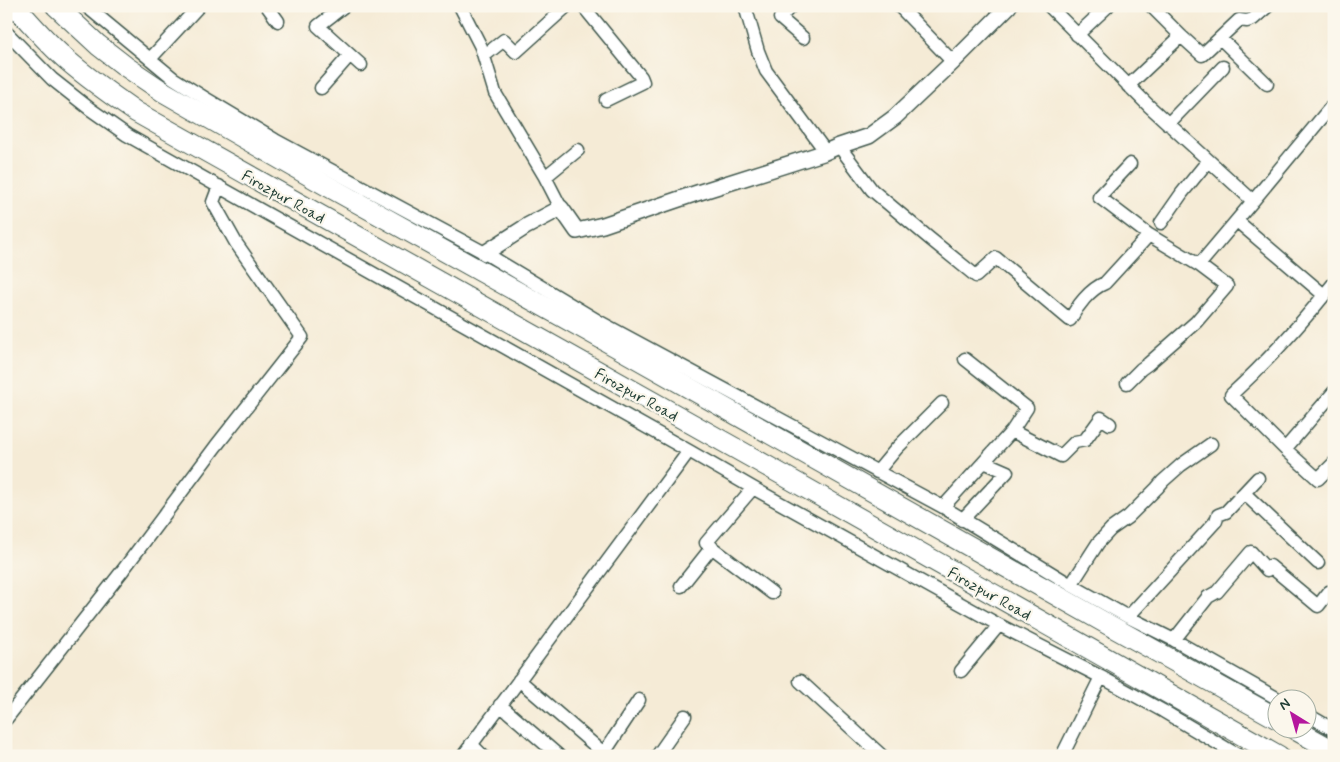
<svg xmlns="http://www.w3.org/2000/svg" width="1340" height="762" font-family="Mynerve,sans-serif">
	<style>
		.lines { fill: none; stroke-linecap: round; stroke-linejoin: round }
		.minor-casing { stroke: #3f574c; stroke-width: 15 }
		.tertiary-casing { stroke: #3f574c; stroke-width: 18 }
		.trunk-casing { stroke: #3f574c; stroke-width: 22 }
		.minor { stroke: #fff; stroke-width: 12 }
		.tertiary { stroke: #fff; stroke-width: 15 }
		.trunk { stroke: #fff; stroke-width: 20 }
		.labels { text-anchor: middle; stroke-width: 4.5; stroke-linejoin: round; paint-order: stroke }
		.street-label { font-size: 16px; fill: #1f3d34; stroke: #fbf7ec }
	</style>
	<rect width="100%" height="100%" fill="#fbf7ec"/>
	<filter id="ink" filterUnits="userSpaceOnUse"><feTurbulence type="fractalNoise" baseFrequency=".02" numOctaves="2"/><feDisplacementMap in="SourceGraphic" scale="10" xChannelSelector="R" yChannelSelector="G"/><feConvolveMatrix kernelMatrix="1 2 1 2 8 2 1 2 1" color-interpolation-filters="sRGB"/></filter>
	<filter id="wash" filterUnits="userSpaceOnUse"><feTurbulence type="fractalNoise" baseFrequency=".0096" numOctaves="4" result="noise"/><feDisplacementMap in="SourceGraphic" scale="20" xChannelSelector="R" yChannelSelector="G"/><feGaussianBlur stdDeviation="1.12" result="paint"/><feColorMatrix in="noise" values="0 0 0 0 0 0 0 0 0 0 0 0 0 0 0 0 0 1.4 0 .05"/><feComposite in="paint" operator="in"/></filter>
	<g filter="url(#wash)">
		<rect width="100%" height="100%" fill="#f5ebd6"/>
	</g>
	<g filter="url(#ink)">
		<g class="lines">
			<defs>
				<path id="minor" d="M 86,6 L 173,78 L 205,98 L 275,140 L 485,253 L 598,321 L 943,507 L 1071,585 L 1128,617 L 1174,640 L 1280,700
					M 267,6 L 278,21
					M 344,6 L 318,26 L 361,65
					M 460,6 L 481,47 L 495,93 L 545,177 L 561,208
					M 583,6 L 641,77 L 643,82 L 606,100
					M 745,6 L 758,51 L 766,71 L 826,152
					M 791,6 L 780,18 L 803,38
					M 899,6 L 953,62
					M 1049,6 L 1149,106 L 1253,201 L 1199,265
					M 1151,6 L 1181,36 L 1202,55 L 1239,20 L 1247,21 L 1253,19 L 1268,6
					M 6,32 L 52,79 L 90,109 L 127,135 L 689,451 L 753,488 L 999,625 L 1101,677 L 1163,711 L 1239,756
					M 1077,35 L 1108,6
					M 1220,38 L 1267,84
					M 484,56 L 504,40 L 516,52 L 567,6
					M 150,59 L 199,6
					M 1128,86 L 1181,36
					M 321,88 L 350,55
					M 1168,124 L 1223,67
					M 839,146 L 872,190 L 929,238 L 976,276 L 996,258 L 1070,320 C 1077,306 1090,289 1105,283 L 1149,235 L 1199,265 L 1227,286 L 1196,322 L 1148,364 L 1141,369 L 1127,383
					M 1130,164 L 1099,197 L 1149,235
					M 545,177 L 578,150
					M 1253,201 L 1330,108
					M 1237,221 L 1324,295
					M 1161,223 L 1182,193 L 1208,161
					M 1334,392 L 1285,449 L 1318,479 L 1334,463
					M 1012,431 L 1061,456 L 1075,442 L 1085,440 L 1101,418 L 1110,424
					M 1285,449 L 1231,395 C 1268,361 1302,323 1334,283
					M 877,472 L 897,448 L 942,403
					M 753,488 L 706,543 L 772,593
					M 1244,493 L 1318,563
					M 943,507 L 1012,431 L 1027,408 L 965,359
					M 962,520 L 1007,472 L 984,462
					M 1071,585 L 1098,543 L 1111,529 L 1128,517 L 1157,488 L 1163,481 L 1181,465 L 1211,444
					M 681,586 L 712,547
					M 1128,617 L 1216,521 L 1218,515 L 1226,512 L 1258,478
					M 1174,640 L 1208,597 L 1217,592 L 1251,552 L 1267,570 L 1270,566 L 1318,606 L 1329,592 L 1334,594
					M 961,671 L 999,625
					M 519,680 L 607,756
					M 800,681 L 882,756
					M 500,705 L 559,756
					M 1308,715 L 1334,730
					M 6,719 L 123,570 L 216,446 L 302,337 L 236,243 L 213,202 L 219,186
					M 471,744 L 483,756
					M 604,753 L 639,700
					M 463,756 L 689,451
					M 657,756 L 685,716
					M 1062,756 L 1101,677"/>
				<path id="tertiary" d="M 485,253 L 527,226 L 561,208 L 577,231 L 603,225 L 697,193 L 823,153 L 839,146 L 869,136 L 895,117 L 953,62 L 1009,6"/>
				<path id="trunk" d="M 15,6 C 32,25 49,45 68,61 C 90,80 113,96 136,112 L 774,470 L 1279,756
					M 56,6 L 98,45 L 125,66 L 162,91 L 324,184 L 622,350 L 1109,625 L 1278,719
					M 1296,730 L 1334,751"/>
			</defs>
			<use href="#minor" class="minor-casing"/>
			<use href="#tertiary" class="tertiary-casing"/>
			<use href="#trunk" class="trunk-casing"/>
			<use href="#minor" class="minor"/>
			<use href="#tertiary" class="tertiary"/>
			<use href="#trunk" class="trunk"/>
		</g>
	</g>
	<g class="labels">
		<g class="street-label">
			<text transform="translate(284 196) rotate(29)" y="6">Firozpur Road</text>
			<text transform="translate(637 394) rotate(29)" y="6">Firozpur Road</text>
			<text transform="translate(990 593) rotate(29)" y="6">Firozpur Road</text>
		</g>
	</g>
	<rect width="1340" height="762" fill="none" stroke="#fbf7ec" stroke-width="25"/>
	<g transform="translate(1292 714) rotate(323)"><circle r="24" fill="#fbf7ec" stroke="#a3ada2"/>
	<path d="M0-4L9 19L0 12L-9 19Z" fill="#b5179e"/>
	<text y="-8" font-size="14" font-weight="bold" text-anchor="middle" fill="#1f3d34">N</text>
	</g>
</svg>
